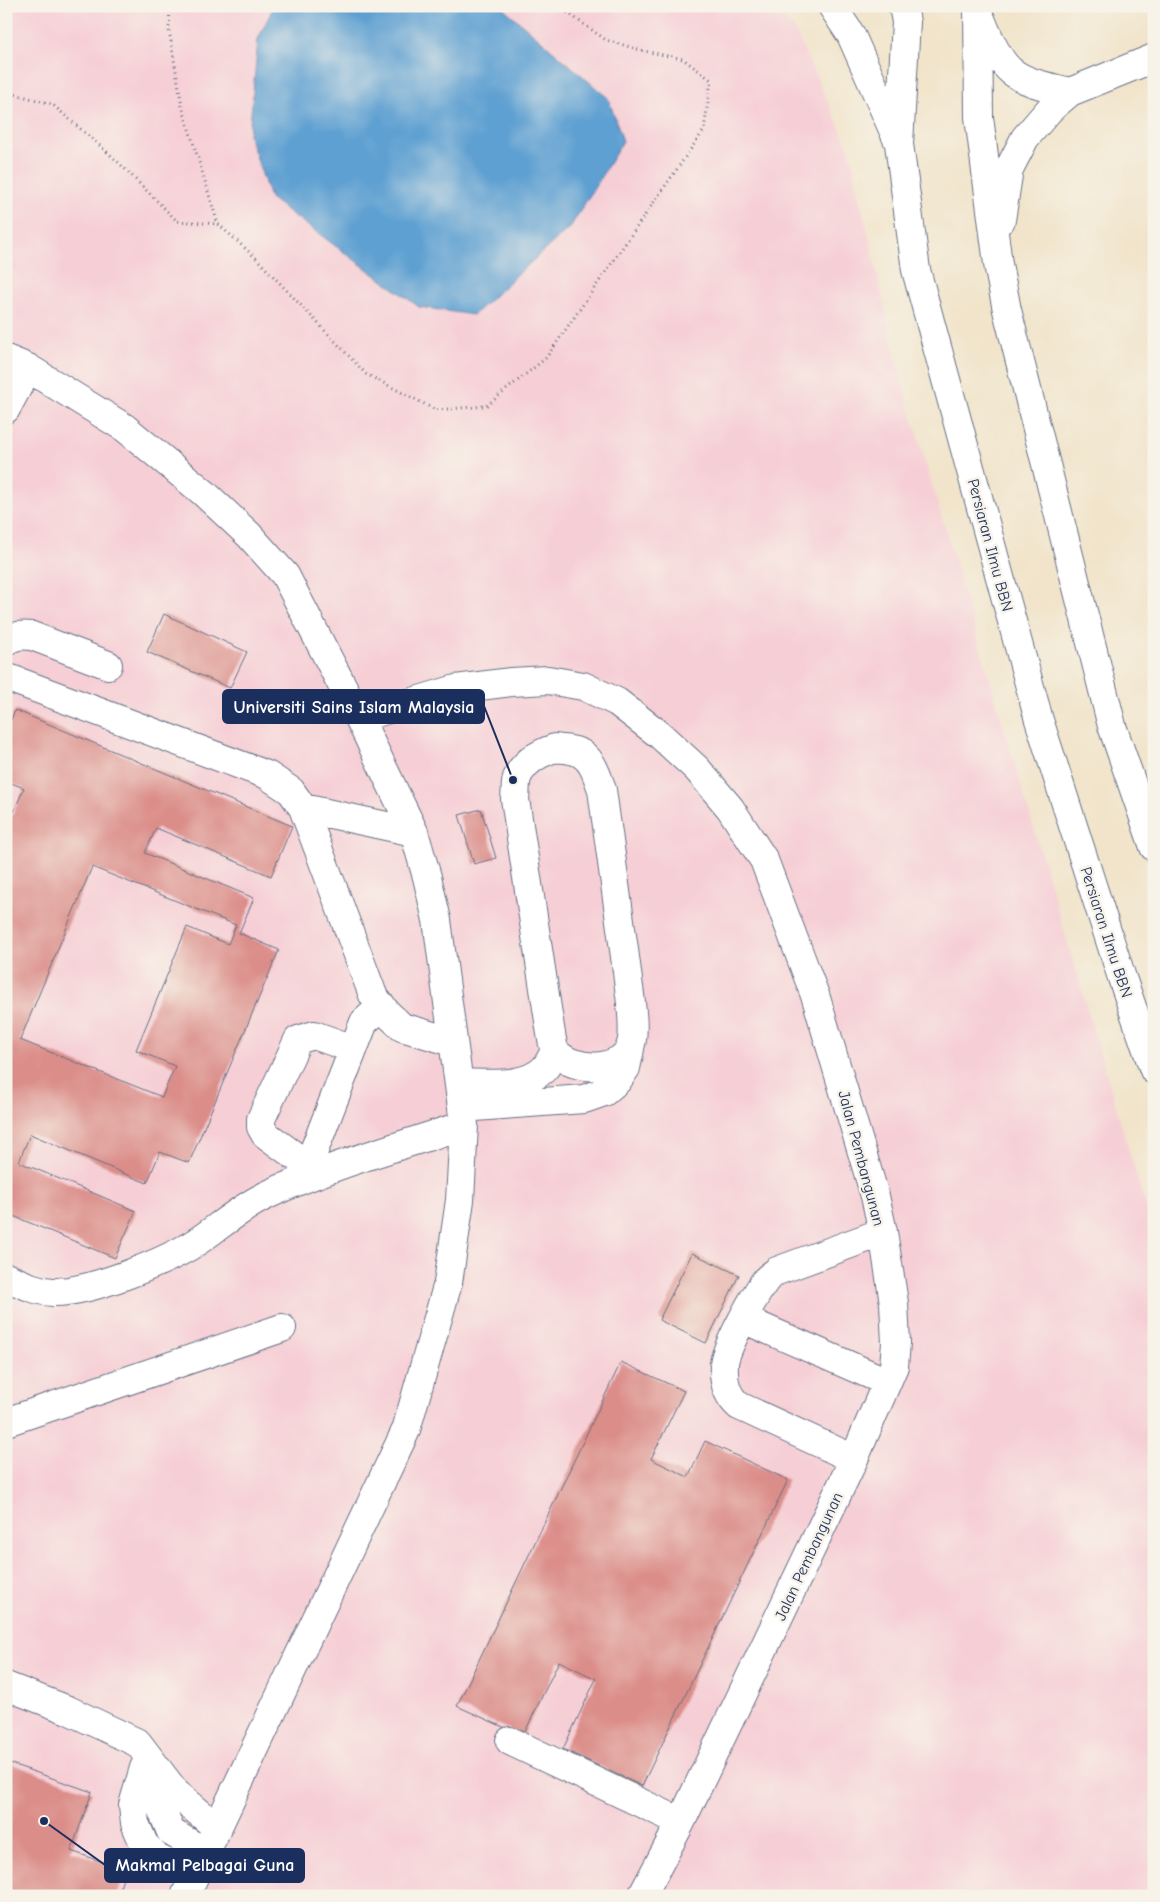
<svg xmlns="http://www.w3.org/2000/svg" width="1160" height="1902" font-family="'Comic Neue',sans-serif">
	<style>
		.built { fill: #f6cfd6 }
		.water { fill: #5fa0d2; stroke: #3d6898 }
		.building { fill: #db8d89; fill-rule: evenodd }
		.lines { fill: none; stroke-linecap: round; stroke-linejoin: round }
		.minor-casing { stroke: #666e84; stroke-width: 30 }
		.path { stroke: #666e84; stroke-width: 3; stroke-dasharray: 1 4; stroke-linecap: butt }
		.minor { stroke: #fff; stroke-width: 28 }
		.labels { text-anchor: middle; stroke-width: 5; stroke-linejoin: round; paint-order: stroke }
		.street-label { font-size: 16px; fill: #1b2f5e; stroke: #f7f3e8 }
		.leader { fill: none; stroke: #1b2f5e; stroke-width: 2 }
		.callout-dot { fill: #1b2f5e; stroke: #f7f3e8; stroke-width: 2 }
		.callout { fill: #1b2f5e; stroke: #1b2f5e; stroke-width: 2 }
		.callout-label { font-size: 18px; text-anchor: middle; font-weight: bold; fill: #fff }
	</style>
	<rect width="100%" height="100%" fill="#f7f3e8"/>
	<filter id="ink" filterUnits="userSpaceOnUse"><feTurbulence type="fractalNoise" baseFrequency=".02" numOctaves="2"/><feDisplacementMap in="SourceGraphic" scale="10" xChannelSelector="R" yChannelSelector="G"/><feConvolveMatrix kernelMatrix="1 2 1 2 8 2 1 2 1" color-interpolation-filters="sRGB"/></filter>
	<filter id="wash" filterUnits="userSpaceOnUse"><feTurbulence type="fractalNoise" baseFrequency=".0096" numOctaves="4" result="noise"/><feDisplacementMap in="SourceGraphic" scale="20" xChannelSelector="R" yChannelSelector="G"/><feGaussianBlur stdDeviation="1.12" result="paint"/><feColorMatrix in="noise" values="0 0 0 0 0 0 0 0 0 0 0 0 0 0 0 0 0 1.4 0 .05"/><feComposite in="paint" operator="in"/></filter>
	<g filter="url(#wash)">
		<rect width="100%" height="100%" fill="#f1e4ca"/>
		<path class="built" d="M 6,6 L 764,6 L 793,27 L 849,148 L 900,376 L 1139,1184 L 1154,1229 L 1154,1896 L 6,1896 Z"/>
		<path class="water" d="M 274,6 L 501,6 L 608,98 L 623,141 L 571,226 L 473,315 L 419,307 L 270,198 L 249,135 L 258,39 Z"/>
		<g id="blocks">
			<path class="building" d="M 164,614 L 247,652 L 230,688 L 147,652 Z
				M 15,710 L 292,826 L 271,876 L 156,828 L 145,853 L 254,898 L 239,933 L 279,950 L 189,1163 L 160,1152 L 147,1183 L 30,1134 L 19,1162 L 136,1211 L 115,1258 L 6,1213 L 6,830 L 24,788 L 6,781 L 6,731 ZM 92,867 L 236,925 L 228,944 L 187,927 L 136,1050 L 175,1066 L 162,1097 L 20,1040 Z
				M 481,809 L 496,858 L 474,864 L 459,815 Z
				M 692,1253 L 739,1275 L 706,1343 L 659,1320 Z
				M 621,1362 L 684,1391 L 651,1459 L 688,1477 L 705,1441 L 788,1480 L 642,1786 L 563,1749 L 596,1679 L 559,1661 L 523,1736 L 457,1706 Z
				M 6,1762 L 92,1792 L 71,1851 L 126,1870 L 117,1896 L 19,1896 L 6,1891 Z"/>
		</g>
	</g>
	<g filter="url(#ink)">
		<use href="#blocks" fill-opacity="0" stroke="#666e84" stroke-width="1"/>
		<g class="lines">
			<defs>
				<path id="minor" d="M 832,6 L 851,35 L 898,141
					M 903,6 L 906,22 L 899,144 L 916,270 L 1039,720 L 1122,978 L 1154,1070
					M 978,6 L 979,117 L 998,264 L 1007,310 L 1112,726 L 1154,847
					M 981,19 C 987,34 999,61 1011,71 C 1027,84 1051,87 1070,92
					M 1001,220 L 1009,169 L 1025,138 L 1050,109 L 1070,92 L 1154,58
					M 6,359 L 28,368 L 125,428 L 204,493 L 249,535 L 285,575 L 359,718 L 414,832 L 427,877 L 437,920 L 462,1108 L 464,1125 L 460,1200 L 448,1283 L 406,1430 L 185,1896
					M 6,409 L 28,368
					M 6,641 C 15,635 22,635 32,636 L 108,665
					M 6,677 L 267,775 L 291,791 L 303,808 L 373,995 L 387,1013 L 402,1027 L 453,1042
					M 359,718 L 456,689 L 511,682 L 548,680 L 583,686 L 617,702 L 660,735 L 697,769 L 730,808 L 764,860 L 816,998 L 875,1196 L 883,1232 L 894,1303 L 896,1343 L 894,1366 L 854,1459 L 681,1822 L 642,1896
					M 555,748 C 561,749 569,749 575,751 C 592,756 597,775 602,790 C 610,850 619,911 627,972 C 629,991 636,1026 631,1044 C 623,1073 573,1072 556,1052 C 553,1048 552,1039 551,1034 L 515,799 C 516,792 515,784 517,778 C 523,762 540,753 555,748 Z
					M 303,808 L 414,832
					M 459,1083 C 486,1083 525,1089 545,1068 C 549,1063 552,1056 555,1051
					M 462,1108 L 584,1099 L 604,1092 L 618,1080 L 626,1068 L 630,1049
					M 308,1166 L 364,1022 L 382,1006
					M 318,1173 L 265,1134 L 261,1127 L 261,1119 L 298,1040 L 314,1035 L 353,1049
					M 6,1277 C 22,1284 36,1291 53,1292 C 89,1293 168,1261 198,1241 C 221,1225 242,1207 267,1195 C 330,1165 398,1147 464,1125
					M 743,1319 L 887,1382
					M 6,1422 L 282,1328
					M 854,1459 L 739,1406 C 726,1395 723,1381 724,1364 C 725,1348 755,1295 765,1281 C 768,1277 773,1274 777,1271 L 883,1232
					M 6,1686 L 68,1710 L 138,1743 L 176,1793 L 216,1827
					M 510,1741 L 681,1822
					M 144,1768 L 133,1805 L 135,1823 L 144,1844 L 157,1858 L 194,1876
					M 144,1768 L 171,1832 L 205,1852"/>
			</defs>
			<use href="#minor" class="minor-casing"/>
			<path class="path" d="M 170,6 L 169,30 L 182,106 L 218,224 L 256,258 L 366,374 L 436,410 L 486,406 L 546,358 L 704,130 L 711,80 L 683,59 L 644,51 L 606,40 L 558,6
				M 6,92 L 52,104 L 115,159 L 177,221 L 218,224"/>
			<use href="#minor" class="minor"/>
		</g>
	</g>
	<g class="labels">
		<g class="street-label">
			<text transform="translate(991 545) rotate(75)" y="6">Persiaran Ilmu BBN</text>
			<text transform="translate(1107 932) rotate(72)" y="6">Persiaran Ilmu BBN</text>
			<text transform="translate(862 1158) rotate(75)" y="6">Jalan Pembangunan</text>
			<text transform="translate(808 1556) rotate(-65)" y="6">Jalan Pembangunan</text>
		</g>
	</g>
	<path class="leader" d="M513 780L484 706M44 1821L105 1865"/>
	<g class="callout-dot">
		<circle cx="513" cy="780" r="5"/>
		<circle cx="44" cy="1821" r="5"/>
	</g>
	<g class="callout">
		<rect x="223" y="690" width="261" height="33" rx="5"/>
		<rect x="105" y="1849" width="199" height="33" rx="5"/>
	</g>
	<g class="callout-label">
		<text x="354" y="713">Universiti Sains Islam Malaysia</text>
		<text x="205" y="1871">Makmal Pelbagai Guna</text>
	</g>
	<rect width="1160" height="1902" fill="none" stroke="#f7f3e8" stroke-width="25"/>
</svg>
